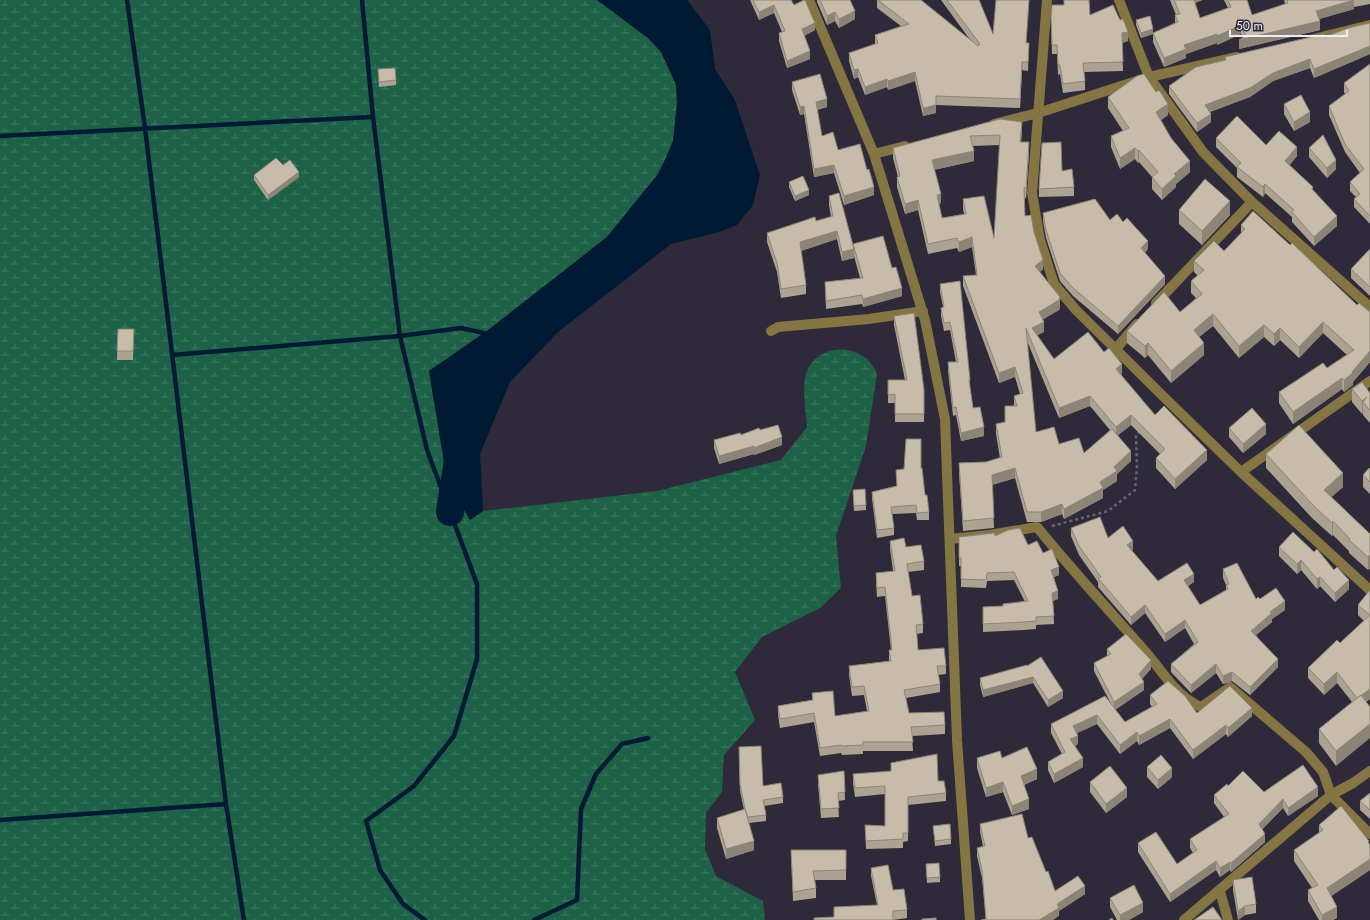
<svg xmlns="http://www.w3.org/2000/svg" width="1370" height="920" font-family="Jost,sans-serif">
	<style>
		.wetland { fill: url(#wetland-marsh) }
		.water { fill: #001a33 }
		.lines { fill: none; stroke-linecap: round; stroke-linejoin: round }
		.stream { stroke: #001a33; stroke-width: 4.5 }
		.river { stroke: #001a33; stroke-width: 28 }
		.path { stroke: #6a6774; stroke-width: 2.5; stroke-dasharray: 3 3; stroke-linecap: butt }
		.minor { stroke: #857542; stroke-width: 10 }
		.wall { fill: #aba292; fill-rule: evenodd }
		.shaded-wall { fill: #8b8477 }
		.building { fill: #c7bcaa; stroke: #8b8477; fill-rule: evenodd }
	</style>
	<defs>
		<pattern id="wetland-marsh" width="20" height="14" patternUnits="userSpaceOnUse"><rect width="20" height="14" fill="#1d6147"/><path d="M1 5h8M5 5V1M11 12h8M15 12V8" fill="none" stroke="#3e7862"/></pattern>
	</defs>
	<rect width="100%" height="100%" fill="#2e2a39"/>
	<path class="wetland" d="M 0,0 L 597,0 L 648,38 L 661,52 L 668,67 L 676,85 L 677,103 L 673,141 L 666,158 L 658,174 L 607,237 L 487,331 L 429,371 L 447,480 L 470,520 L 483,511 L 657,491 L 781,460 L 807,427 C 806,413 802,388 806,374 C 817,341 865,342 877,374 L 866,446 L 836,536 L 841,588 L 820,608 L 762,637 L 735,672 L 755,720 L 724,755 L 722,792 L 706,813 L 705,849 L 716,876 L 763,901 L 765,920 L 0,920 Z"/>
	<path class="water" d="M 597,0 L 687,0 L 710,30 L 715,69 L 735,100 L 760,175 L 753,205 L 737,225 L 719,232 L 671,244 L 558,332 L 510,382 L 480,454 L 483,511 L 470,520 L 447,480 L 429,371 L 487,331 L 607,237 L 658,174 L 666,158 L 673,141 L 677,103 L 676,85 L 668,67 L 661,52 L 648,38 Z"/>
	<g class="lines">
		<path class="stream" d="M 127,0 L 145,128 L 226,804 L 244,920
			M 373,117 L 400,336 L 427,450 L 477,584 L 477,659 L 454,736 L 414,786 L 366,821 L 380,870 L 403,904 L 425,920
			M 0,136 L 373,117 L 362,0
			M 172,355 L 400,336 L 461,328 L 488,334
			M 0,820 L 226,804
			M 534,920 L 577,900 L 581,809 L 596,774 L 622,744 L 648,738"/>
		<path class="river" d="M 450,512 L 459,454"/>
		<path class="path" d="M 1052,526 L 1108,511 L 1135,490 L 1137,466 L 1136,435 L 1140,431"/>
		<path class="minor" d="M 809,0 L 874,154 L 925,320 L 945,419 L 957,740 L 970,920
			M 1047,0 L 1032,193 L 1040,240 L 1054,284 L 1076,310 L 1168,401 L 1241,472 L 1370,590
			M 1119,0 L 1149,77 L 1203,152 L 1252,202 L 1370,307
			M 1313,39 L 1370,25
			M 994,124 L 1038,113 L 1149,77 L 1237,57
			M 874,154 L 905,146
			M 1156,303 L 1252,202
			M 771,331 L 778,327 L 869,319 L 923,311
			M 1115,350 L 1137,324
			M 1241,472 L 1370,381
			M 950,539 L 989,535 L 1037,527 C 1071,569 1108,609 1144,650 C 1162,670 1175,696 1201,707 L 1230,687 L 1306,752 L 1323,772 L 1331,795 L 1370,834
			M 1220,891 L 1228,920
			M 1184,920 L 1331,795 L 1353,783 L 1370,771"/>
	</g>
	<path class="wall" d="M 750,0 L 791,0 L 794,5 L 815,30 L 804,36 L 810,59 L 787,68 L 779,41 L 779,33 L 782,32 L 774,13 L 759,20 Z
		M 817,0 L 850,0 L 855,19 L 839,28 L 835,21 L 827,25 L 817,2 Z
		M 877,0 L 920,0 L 971,41 L 941,0 L 979,0 L 993,34 L 1029,43 L 1028,71 L 1022,70 L 1020,108 L 936,105 L 936,113 L 923,116 L 915,81 L 888,90 L 887,87 L 865,95 L 858,77 L 854,79 L 849,61 L 849,53 L 875,44 L 875,35 L 901,26 L 877,8 Z
		M 1170,0 L 1202,0 L 1195,3 L 1200,18 L 1228,8 L 1224,0 L 1247,0 L 1252,15 L 1285,4 L 1284,0 L 1370,0 L 1370,4 L 1354,7 L 1354,9 L 1319,19 L 1320,30 L 1239,49 L 1243,38 L 1241,34 L 1217,45 L 1217,43 L 1186,54 L 1186,58 L 1164,67 L 1153,42 L 1153,34 L 1141,38 L 1136,25 L 1136,20 L 1153,33 L 1175,23 L 1175,15 L 1176,15 Z
		M 1090,15 L 1128,41 L 1122,43 L 1123,71 L 1084,72 L 1085,81 L 1085,90 L 1063,93 L 1060,74 L 1058,75 L 1057,54 L 1052,54 L 1051,17 Z
		M 1370,23 L 1370,54 L 1314,78 L 1310,68 L 1273,81 L 1250,97 L 1210,112 L 1211,122 L 1197,132 L 1169,94 L 1169,86 L 1225,60 L 1225,57 L 1325,37 Z
		M 1370,64 L 1370,224 L 1354,207 L 1354,199 L 1356,197 L 1350,191 L 1350,182 L 1360,173 L 1345,152 L 1329,115 L 1329,106 L 1345,94 L 1344,92 L 1344,83 Z
		M 378,69 L 396,80 L 396,85 L 379,87 Z
		M 792,82 L 827,107 L 817,110 L 822,136 L 838,150 L 867,170 L 874,195 L 844,205 L 834,173 L 814,177 L 804,114 L 800,115 L 792,90 Z
		M 1108,97 L 1168,115 L 1161,120 L 1190,172 L 1176,184 L 1176,187 L 1162,200 L 1152,189 L 1152,177 L 1139,162 L 1138,163 L 1135,159 L 1120,169 L 1111,147 L 1111,136 L 1123,131 L 1108,108 Z
		M 1284,104 L 1310,122 L 1294,131 L 1284,114 Z
		M 1000,119 L 1022,132 L 1021,142 L 1029,152 L 1026,198 L 1024,198 L 1025,216 L 1034,232 L 1043,269 L 1040,272 L 1060,307 L 1059,310 L 1043,319 L 1044,332 L 1037,335 L 1054,359 L 1104,352 L 1122,374 L 1121,375 L 1155,415 L 1207,460 L 1175,489 L 1156,468 L 1156,458 L 1160,454 L 1131,425 L 1118,435 L 1131,461 L 1117,474 L 1117,481 L 1103,490 L 1103,498 L 1064,519 L 1062,514 L 1041,522 L 1027,522 L 1015,478 L 992,485 L 994,528 L 963,531 L 959,473 L 959,463 L 986,462 L 1000,458 L 996,434 L 996,424 L 1005,422 L 1014,406 L 1014,396 L 1020,394 L 1015,377 L 999,383 L 963,286 L 963,276 L 976,275 L 972,247 L 959,252 L 957,248 L 928,254 L 918,210 L 905,214 L 897,187 L 897,177 L 898,177 L 893,158 L 893,148 ZM 1000,145 L 994,238 L 963,199 L 963,209 L 964,214 L 942,218 L 939,204 L 941,203 L 934,170 L 974,161 L 973,146 ZM 1027,341 L 1059,418 L 1090,406 L 1110,430 L 1084,453 L 1059,444 L 1036,432 Z
		M 1216,138 L 1266,145 L 1297,156 L 1289,165 L 1313,190 L 1337,226 L 1314,246 L 1292,222 L 1292,217 L 1265,193 L 1263,197 L 1237,177 L 1237,168 L 1216,147 Z
		M 1309,148 L 1336,169 L 1327,178 L 1309,157 Z
		M 283,165 L 299,177 L 268,200 L 254,180 L 254,175 Z
		M 789,182 L 809,195 L 795,201 L 789,187 Z
		M 1074,187 L 1074,196 L 1039,197 L 1039,189 Z
		M 829,196 L 853,246 L 892,268 L 902,296 L 863,307 L 862,304 L 826,309 L 825,282 L 860,278 L 854,256 L 854,258 L 842,261 L 837,239 L 801,251 L 806,285 L 806,294 L 781,298 L 777,272 L 767,242 L 767,233 L 816,221 L 831,217 L 829,205 Z
		M 1179,210 L 1230,215 L 1202,245 L 1179,224 Z
		M 1043,213 L 1110,220 L 1123,222 L 1148,249 L 1145,252 L 1165,284 L 1118,334 L 1073,296 L 1060,281 L 1046,238 L 1043,221 Z
		M 1241,225 L 1357,305 L 1370,312 L 1370,362 L 1353,382 L 1353,385 L 1344,392 L 1342,389 L 1293,424 L 1279,403 L 1279,392 L 1327,368 L 1347,355 L 1323,333 L 1299,358 L 1280,340 L 1274,346 L 1264,337 L 1239,358 L 1213,326 L 1199,337 L 1204,355 L 1171,383 L 1148,355 L 1145,358 L 1127,343 L 1127,331 L 1180,312 L 1196,298 L 1191,293 L 1191,281 L 1198,276 L 1194,272 L 1194,261 L 1224,251 L 1241,234 Z
		M 1370,249 L 1370,296 L 1351,278 L 1351,269 Z
		M 940,284 L 970,380 L 970,388 L 973,408 L 984,436 L 961,441 L 956,415 L 953,416 L 948,371 L 948,362 L 956,362 L 950,330 L 944,331 L 941,316 L 941,308 L 943,307 L 940,292 Z
		M 894,316 L 924,390 L 924,422 L 895,422 L 895,403 L 888,403 L 888,380 L 905,380 L 894,325 Z
		M 118,329 L 134,329 L 133,360 L 117,360 Z
		M 1352,389 L 1370,393 L 1370,423 L 1363,415 L 1363,413 L 1362,414 L 1352,402 Z
		M 1229,428 L 1266,434 L 1243,453 L 1229,437 Z
		M 760,430 L 782,445 L 754,455 L 754,454 L 719,464 L 714,448 L 714,440 Z
		M 1266,454 L 1343,487 L 1331,497 L 1370,534 L 1368,570 L 1349,553 L 1349,551 L 1333,535 L 1332,536 L 1312,518 L 1266,468 Z
		M 921,468 L 925,495 L 929,512 L 929,520 L 917,520 L 916,513 L 892,514 L 894,528 L 894,535 L 877,538 L 872,499 L 872,492 L 897,486 L 896,470 Z
		M 1370,469 L 1370,494 L 1363,487 L 1363,475 Z
		M 853,490 L 866,505 L 866,510 L 854,511 Z
		M 1071,528 L 1108,538 L 1133,549 L 1132,551 L 1158,581 L 1194,582 L 1188,586 L 1200,605 L 1226,591 L 1226,585 L 1223,578 L 1223,569 L 1256,599 L 1260,599 L 1285,610 L 1272,619 L 1272,622 L 1256,635 L 1278,667 L 1250,695 L 1232,681 L 1223,684 L 1216,673 L 1191,693 L 1171,672 L 1171,664 L 1194,644 L 1185,628 L 1165,642 L 1145,613 L 1131,625 L 1098,587 L 1098,582 L 1079,555 L 1071,536 Z
		M 995,536 L 1028,545 L 1043,553 L 1059,575 L 1054,577 L 1058,599 L 1053,601 L 1054,624 L 1036,625 L 1036,629 L 1024,630 L 983,632 L 983,607 L 1003,606 L 1025,602 L 1014,580 L 987,581 L 986,588 L 961,587 L 961,566 L 959,566 L 959,537 Z
		M 890,541 L 906,547 L 924,561 L 924,570 L 908,572 L 912,596 L 923,624 L 923,633 L 917,634 L 918,650 L 946,666 L 946,674 L 938,675 L 940,684 L 940,692 L 906,698 L 909,713 L 945,725 L 945,734 L 912,736 L 913,751 L 863,751 L 863,754 L 842,755 L 841,753 L 820,756 L 814,722 L 780,728 L 778,715 L 778,706 L 812,700 L 812,693 L 835,716 L 867,711 L 864,695 L 852,696 L 849,675 L 849,666 L 889,661 L 889,650 L 891,650 L 885,596 L 877,597 L 876,582 L 876,573 L 893,571 L 890,549 Z
		M 1279,547 L 1349,589 L 1335,602 L 1320,586 L 1317,589 L 1301,570 L 1297,574 L 1279,556 Z
		M 1370,590 L 1370,699 L 1366,702 L 1336,766 L 1319,743 L 1319,729 L 1352,702 L 1337,683 L 1324,695 L 1308,678 L 1308,668 L 1340,643 L 1364,621 L 1358,615 L 1358,605 Z
		M 1107,649 L 1151,669 L 1142,679 L 1144,690 L 1115,710 L 1125,722 L 1152,707 L 1150,704 L 1150,695 L 1197,713 L 1252,716 L 1228,737 L 1226,734 L 1193,759 L 1170,728 L 1139,745 L 1137,741 L 1120,754 L 1097,724 L 1077,733 L 1078,744 L 1075,746 L 1083,767 L 1054,783 L 1048,770 L 1048,762 L 1062,754 L 1051,733 L 1051,724 L 1111,704 L 1094,671 L 1094,663 L 1107,656 Z
		M 1027,666 L 1063,698 L 1048,707 L 1033,683 L 983,697 L 980,685 L 980,678 Z
		M 739,754 L 763,786 L 783,797 L 783,803 L 764,806 L 766,815 L 766,821 L 749,823 L 754,850 L 726,859 L 717,828 L 717,818 L 744,810 L 740,791 Z
		M 977,758 L 1002,758 L 1037,779 L 1024,785 L 1029,809 L 1012,815 L 1003,792 L 986,797 L 977,768 Z
		M 1147,767 L 1172,777 L 1158,789 L 1147,777 Z
		M 844,771 L 845,800 L 838,801 L 839,817 L 821,818 L 818,784 L 818,775 Z
		M 853,774 L 938,781 L 946,793 L 946,801 L 908,805 L 908,841 L 903,842 L 903,848 L 866,849 L 865,825 L 885,826 L 885,794 L 855,797 L 853,783 Z
		M 1090,782 L 1127,797 L 1106,813 L 1090,792 Z
		M 1228,786 L 1264,792 L 1318,796 L 1288,816 L 1283,808 L 1262,829 L 1265,842 L 1231,872 L 1230,870 L 1220,877 L 1216,870 L 1170,902 L 1138,852 L 1138,843 L 1177,864 L 1193,853 L 1190,848 L 1190,839 L 1224,817 L 1214,803 L 1214,795 Z
		M 1370,793 L 1370,819 L 1360,810 L 1360,801 Z
		M 980,824 L 1028,838 L 1046,872 L 1055,891 L 1085,894 L 1059,911 L 1059,916 L 986,919 L 982,878 L 977,856 L 977,848 L 983,846 L 980,832 Z
		M 1319,825 L 1369,844 L 1370,870 L 1331,896 L 1337,918 L 1333,920 L 1319,920 L 1308,901 L 1308,890 L 1312,888 L 1294,861 L 1294,850 L 1319,833 Z
		M 933,826 L 951,839 L 951,844 L 935,846 Z
		M 791,850 L 846,850 L 846,880 L 815,880 L 816,888 L 816,898 L 793,901 Z
		M 926,864 L 940,877 L 940,882 L 927,883 Z
		M 871,868 L 893,890 L 907,910 L 907,918 L 893,920 L 834,917 L 877,905 L 871,876 Z
		M 1233,880 L 1256,904 L 1256,913 L 1245,915 L 1238,920 L 1233,890 Z
		M 1110,898 L 1143,912 L 1129,920 L 1117,920 L 1110,907 Z"/>
	<path class="shaded-wall" d="M 1029,0 L 1026,51 L 1026,43 Z
		M 1193,0 L 1202,0 L 1193,4 Z
		M 1354,0 L 1354,9 L 1316,20 L 1316,11 Z
		M 774,5 L 774,13 L 759,20 L 759,12 Z
		M 855,11 L 855,19 L 839,28 L 839,19 Z
		M 835,12 L 835,21 L 827,25 L 827,16 Z
		M 1320,21 L 1320,30 L 1239,49 L 1239,40 Z
		M 815,23 L 815,30 L 802,37 L 802,29 Z
		M 1241,25 L 1241,34 L 1217,45 L 1217,36 Z
		M 1153,29 L 1153,34 L 1141,38 L 1141,33 Z
		M 1128,32 L 1128,41 L 1122,43 L 1122,33 Z
		M 1217,34 L 1217,43 L 1186,54 L 1186,58 L 1164,67 L 1164,58 L 1184,45 Z
		M 1370,46 L 1370,54 L 1314,78 L 1314,69 Z
		M 810,51 L 810,59 L 787,68 L 787,61 Z
		M 1310,59 L 1310,68 L 1273,81 L 1250,97 L 1205,113 L 1205,105 L 1273,73 Z
		M 1022,62 L 1022,70 L 1020,108 L 1020,99 Z
		M 858,69 L 858,77 L 854,79 L 854,70 Z
		M 915,72 L 915,81 L 888,90 L 888,81 Z
		M 887,79 L 887,87 L 865,95 L 865,87 Z
		M 936,96 L 936,113 L 923,116 L 923,108 Z
		M 827,99 L 827,107 L 816,110 L 816,102 Z
		M 1168,104 L 1168,115 L 1156,124 L 1156,112 Z
		M 804,106 L 804,114 L 800,115 L 800,107 Z
		M 1310,112 L 1310,122 L 1294,131 L 1294,122 Z
		M 1211,114 L 1211,122 L 1197,132 L 1197,123 Z
		M 1022,122 L 1022,132 L 1020,152 L 1020,142 Z
		M 1029,142 L 1029,152 L 1026,198 L 1026,188 Z
		M 1297,147 L 1297,156 L 1285,171 L 1285,161 Z
		M 1135,148 L 1135,159 L 1120,169 L 1120,158 Z
		M 1139,150 L 1139,162 L 1138,163 L 1138,151 Z
		M 974,151 L 974,161 L 932,170 L 932,160 Z
		M 1336,160 L 1336,169 L 1327,178 L 1327,168 Z
		M 1190,161 L 1190,172 L 1176,184 L 1176,187 L 1162,200 L 1162,189 L 1174,174 Z
		M 834,165 L 834,173 L 814,177 L 814,169 Z
		M 299,172 L 299,177 L 268,200 L 268,195 Z
		M 1265,184 L 1265,193 L 1263,197 L 1263,187 Z
		M 874,187 L 874,195 L 844,205 L 844,196 Z
		M 809,190 L 809,195 L 795,201 L 795,196 Z
		M 941,194 L 941,203 L 937,204 L 937,195 Z
		M 918,200 L 918,210 L 905,214 L 905,204 Z
		M 1230,201 L 1230,215 L 1202,245 L 1202,231 Z
		M 1337,216 L 1337,226 L 1314,246 L 1314,237 Z
		M 837,231 L 837,239 L 800,251 L 800,242 Z
		M 972,237 L 972,247 L 959,252 L 959,242 Z
		M 1148,241 L 1148,249 L 1141,256 L 1141,248 Z
		M 854,249 L 854,258 L 842,261 L 842,252 Z
		M 1043,260 L 1043,269 L 1035,276 L 1035,266 Z
		M 1165,276 L 1165,284 L 1118,334 L 1118,326 Z
		M 902,288 L 902,296 L 863,307 L 863,299 Z
		M 1060,297 L 1060,307 L 1059,310 L 1039,322 L 1039,312 Z
		M 1213,314 L 1213,326 L 1194,341 L 1194,330 Z
		M 1044,322 L 1044,332 L 1032,338 L 1032,328 Z
		M 1323,322 L 1323,333 L 1299,358 L 1299,347 Z
		M 1264,325 L 1264,337 L 1239,358 L 1239,346 Z
		M 1280,328 L 1280,340 L 1274,346 L 1274,334 Z
		M 1148,343 L 1148,355 L 1145,358 L 1145,346 Z
		M 1204,343 L 1204,355 L 1171,383 L 1171,371 Z
		M 1370,351 L 1370,362 L 1353,382 L 1353,385 L 1344,392 L 1344,380 Z
		M 1122,364 L 1122,374 L 1116,379 L 1116,369 Z
		M 1015,367 L 1015,377 L 999,383 L 999,373 Z
		M 1342,378 L 1342,389 L 1293,424 L 1293,412 Z
		M 1090,396 L 1090,406 L 1059,418 L 1059,408 Z
		M 1367,397 L 1363,402 L 1363,413 L 1362,414 L 1362,401 Z
		M 1131,415 L 1131,425 L 1116,437 L 1116,427 Z
		M 1266,424 L 1266,434 L 1243,453 L 1243,444 Z
		M 984,427 L 984,436 L 961,441 L 961,433 Z
		M 782,437 L 782,445 L 754,455 L 754,448 Z
		M 754,446 L 754,454 L 719,464 L 719,456 Z
		M 1207,450 L 1207,460 L 1175,489 L 1175,479 Z
		M 1131,451 L 1131,461 L 1117,474 L 1117,481 L 1103,490 L 1103,498 L 1064,519 L 1064,509 L 1100,482 L 1114,467 Z
		M 1015,468 L 1015,478 L 992,485 L 992,475 Z
		M 1343,473 L 1343,487 L 1324,504 L 1324,490 Z
		M 1062,504 L 1062,514 L 1041,522 L 1041,512 Z
		M 1333,521 L 1333,535 L 1332,536 L 1332,523 Z
		M 1133,541 L 1133,549 L 1127,554 L 1127,545 Z
		M 1370,555 L 1370,569 L 1368,570 L 1368,557 Z
		M 1301,560 L 1301,570 L 1297,574 L 1297,564 Z
		M 1059,567 L 1059,575 L 1051,578 L 1051,570 Z
		M 1194,574 L 1194,582 L 1184,589 L 1184,580 Z
		M 1320,577 L 1320,586 L 1317,589 L 1317,579 Z
		M 1349,580 L 1349,589 L 1335,602 L 1335,593 Z
		M 1058,591 L 1058,599 L 1052,601 L 1052,593 Z
		M 1285,601 L 1285,610 L 1272,619 L 1272,622 L 1251,639 L 1251,631 L 1270,612 Z
		M 1145,605 L 1145,613 L 1131,625 L 1131,617 Z
		M 1185,620 L 1185,628 L 1165,642 L 1165,634 Z
		M 1278,659 L 1278,667 L 1250,695 L 1250,687 Z
		M 1151,660 L 1151,669 L 1139,682 L 1139,674 Z
		M 1216,664 L 1216,673 L 1191,693 L 1191,685 Z
		M 1232,672 L 1232,681 L 1223,684 L 1223,676 Z
		M 1337,672 L 1337,683 L 1324,695 L 1324,684 Z
		M 1033,677 L 1033,683 L 983,697 L 983,690 Z
		M 1144,682 L 1144,690 L 1114,710 L 1114,702 Z
		M 1370,689 L 1370,699 L 1358,709 L 1358,699 Z
		M 1063,691 L 1063,698 L 1048,707 L 1048,700 Z
		M 1252,708 L 1252,716 L 1228,737 L 1228,728 Z
		M 1097,715 L 1097,724 L 1073,735 L 1073,726 Z
		M 1170,719 L 1170,728 L 1139,745 L 1139,736 Z
		M 1370,724 L 1370,738 L 1336,766 L 1336,751 Z
		M 1226,725 L 1226,734 L 1193,759 L 1193,750 Z
		M 1137,732 L 1137,741 L 1120,754 L 1120,745 Z
		M 1078,736 L 1078,744 L 1070,748 L 1070,739 Z
		M 1083,758 L 1083,767 L 1054,783 L 1054,774 Z
		M 1172,768 L 1172,777 L 1158,789 L 1158,780 Z
		M 1037,769 L 1037,779 L 1021,786 L 1021,776 Z
		M 1003,782 L 1003,792 L 986,797 L 986,788 Z
		M 1318,787 L 1318,796 L 1288,816 L 1288,808 Z
		M 1127,788 L 1127,797 L 1106,813 L 1106,804 Z
		M 1029,799 L 1029,809 L 1012,815 L 1012,806 Z
		M 1283,799 L 1283,808 L 1259,833 L 1259,824 Z
		M 1265,834 L 1265,842 L 1231,872 L 1231,863 Z
		M 754,841 L 754,850 L 726,859 L 726,849 Z
		M 1370,859 L 1370,870 L 1327,899 L 1327,888 Z
		M 1216,861 L 1216,870 L 1170,902 L 1170,894 Z
		M 1230,862 L 1230,870 L 1220,877 L 1220,868 Z
		M 1085,886 L 1085,894 L 1059,911 L 1059,916 L 1053,920 L 1039,920 L 1057,904 Z
		M 1143,903 L 1143,912 L 1129,920 L 1120,920 L 1120,915 Z
		M 1245,906 L 1245,915 L 1238,920 L 1238,911 Z
		M 1337,907 L 1337,918 L 1333,920 L 1322,920 L 1322,915 Z"/>
	<path class="building" d="M 753,0 L 791,0 L 794,5 L 804,0 L 805,0 L 815,23 L 802,29 L 810,51 L 787,61 L 779,33 L 785,31 L 774,5 L 759,12 Z
		M 820,0 L 850,0 L 855,11 L 839,19 L 835,12 L 827,16 Z
		M 878,0 L 921,0 L 978,46 L 980,44 L 947,0 L 979,0 L 993,34 L 996,0 L 1029,0 L 1026,43 L 1029,43 L 1028,62 L 1022,62 L 1020,99 L 936,96 L 936,105 L 923,108 L 915,72 L 888,81 L 887,79 L 865,87 L 858,69 L 854,70 L 849,53 L 878,43 L 875,35 L 909,24 Z
		M 1064,0 L 1089,0 L 1090,15 L 1113,5 L 1120,20 L 1123,19 L 1128,32 L 1122,33 L 1123,62 L 1083,63 L 1085,81 L 1063,84 L 1060,65 L 1058,65 L 1057,45 L 1052,45 L 1051,17 L 1052,5 L 1064,5 Z
		M 1174,0 L 1194,0 L 1200,18 L 1231,7 L 1228,0 L 1247,0 L 1252,15 L 1288,3 L 1287,0 L 1354,0 L 1316,11 L 1320,21 L 1239,40 L 1246,36 L 1241,25 L 1217,36 L 1217,34 L 1184,45 L 1186,49 L 1164,58 L 1153,33 L 1178,22 L 1175,15 L 1180,14 Z
		M 1150,16 L 1153,29 L 1141,33 L 1136,20 Z
		M 1370,23 L 1370,46 L 1314,69 L 1310,59 L 1273,73 L 1250,88 L 1205,105 L 1211,114 L 1197,123 L 1169,86 L 1196,67 L 1226,60 L 1225,57 L 1324,34 L 1325,37 L 1348,28 Z
		M 1370,64 L 1370,216 L 1354,199 L 1360,194 L 1350,182 L 1364,169 L 1345,144 L 1329,106 L 1349,91 L 1344,83 Z
		M 395,68 L 396,80 L 379,82 L 378,69 Z
		M 820,74 L 827,99 L 816,102 L 822,136 L 833,132 L 838,150 L 860,144 L 867,170 L 869,169 L 874,187 L 844,196 L 834,165 L 814,169 L 804,106 L 800,107 L 792,82 Z
		M 1144,74 L 1156,92 L 1159,90 L 1168,104 L 1156,112 L 1171,138 L 1190,161 L 1174,174 L 1176,176 L 1162,189 L 1152,177 L 1158,172 L 1139,150 L 1138,151 L 1135,148 L 1120,158 L 1111,136 L 1129,128 L 1108,97 L 1137,76 Z
		M 1301,95 L 1310,112 L 1294,122 L 1284,104 Z
		M 1237,116 L 1266,145 L 1279,131 L 1297,147 L 1285,161 L 1313,187 L 1312,189 L 1337,216 L 1314,237 L 1292,212 L 1294,210 L 1265,184 L 1263,187 L 1237,167 L 1241,163 L 1216,138 Z
		M 1000,119 L 1022,122 L 1020,142 L 1029,142 L 1026,188 L 1024,188 L 1025,216 L 1031,215 L 1034,232 L 1043,260 L 1035,266 L 1060,297 L 1059,300 L 1039,312 L 1044,322 L 1032,328 L 1054,359 L 1088,332 L 1104,352 L 1109,348 L 1122,364 L 1116,369 L 1155,415 L 1164,406 L 1207,450 L 1175,479 L 1156,458 L 1165,449 L 1131,415 L 1116,427 L 1090,396 L 1059,408 L 1026,328 L 1036,432 L 1054,427 L 1059,444 L 1079,438 L 1084,453 L 1112,429 L 1131,451 L 1114,467 L 1117,471 L 1100,482 L 1103,488 L 1064,509 L 1062,504 L 1041,512 L 1027,512 L 1015,468 L 992,475 L 994,518 L 963,521 L 959,463 L 986,462 L 1002,457 L 996,424 L 1005,422 L 1005,406 L 1017,406 L 1014,396 L 1023,393 L 1015,367 L 999,373 L 963,276 L 977,275 L 972,237 L 959,242 L 957,238 L 928,244 L 918,200 L 905,204 L 897,177 L 900,176 L 893,148 ZM 1000,135 L 994,238 L 984,196 L 963,199 L 966,214 L 942,218 L 937,195 L 941,194 L 932,160 L 974,151 L 970,136 Z
		M 1323,135 L 1336,160 L 1327,168 L 1309,148 Z
		M 1061,142 L 1062,171 L 1072,169 L 1074,187 L 1039,189 L 1042,143 Z
		M 276,158 L 283,165 L 290,160 L 299,172 L 268,195 L 254,175 Z
		M 803,176 L 809,190 L 795,196 L 789,182 Z
		M 1205,179 L 1230,201 L 1202,231 L 1179,210 Z
		M 839,193 L 854,249 L 842,252 L 837,231 L 800,242 L 806,285 L 781,289 L 777,263 L 767,233 L 815,217 L 816,221 L 833,216 L 829,196 Z
		M 1095,199 L 1110,220 L 1117,214 L 1123,222 L 1127,218 L 1137,229 L 1148,241 L 1141,248 L 1165,276 L 1118,326 L 1073,288 L 1060,273 L 1046,230 L 1043,213 Z
		M 1253,211 L 1290,245 L 1292,243 L 1357,305 L 1359,303 L 1370,312 L 1370,351 L 1352,372 L 1353,373 L 1344,380 L 1342,378 L 1293,412 L 1279,392 L 1323,363 L 1327,368 L 1354,350 L 1323,322 L 1299,347 L 1280,328 L 1274,334 L 1264,325 L 1239,346 L 1213,314 L 1194,330 L 1204,343 L 1171,371 L 1148,343 L 1145,346 L 1127,331 L 1164,292 L 1180,312 L 1202,294 L 1191,281 L 1204,270 L 1194,261 L 1214,241 L 1224,251 L 1245,229 L 1241,225 Z
		M 883,236 L 892,268 L 896,267 L 902,288 L 863,299 L 862,295 L 826,301 L 825,282 L 863,278 L 853,244 Z
		M 1370,249 L 1370,287 L 1351,269 Z
		M 960,281 L 970,380 L 969,380 L 973,408 L 980,407 L 984,427 L 961,433 L 956,407 L 953,408 L 948,362 L 958,362 L 950,322 L 944,323 L 941,308 L 944,307 L 940,284 Z
		M 914,313 L 924,390 L 924,414 L 895,414 L 895,394 L 888,395 L 888,380 L 907,380 L 894,316 Z
		M 118,329 L 134,329 L 133,351 L 117,351 Z
		M 1362,382 L 1370,393 L 1370,410 L 1363,402 L 1367,397 L 1362,401 L 1352,389 Z
		M 1252,408 L 1266,424 L 1243,444 L 1229,428 Z
		M 778,425 L 782,437 L 754,448 L 754,446 L 719,456 L 714,440 L 740,433 L 741,435 L 759,428 L 760,430 Z
		M 1299,425 L 1343,473 L 1324,490 L 1370,534 L 1370,555 L 1368,557 L 1349,540 L 1350,539 L 1333,521 L 1332,523 L 1312,504 L 1266,454 Z
		M 906,439 L 921,439 L 921,468 L 922,468 L 925,495 L 927,495 L 929,512 L 917,513 L 916,505 L 891,507 L 894,528 L 877,530 L 872,492 L 897,486 L 896,470 L 904,469 Z
		M 1369,468 L 1370,469 L 1370,482 L 1363,475 Z
		M 865,489 L 866,505 L 854,506 L 853,490 Z
		M 1100,517 L 1108,538 L 1123,526 L 1133,541 L 1127,545 L 1158,581 L 1187,563 L 1194,574 L 1184,580 L 1200,605 L 1228,589 L 1226,585 L 1229,584 L 1223,569 L 1237,563 L 1256,599 L 1258,597 L 1260,599 L 1276,588 L 1285,601 L 1270,612 L 1272,613 L 1251,631 L 1278,659 L 1250,687 L 1232,672 L 1223,676 L 1216,664 L 1191,685 L 1171,664 L 1198,642 L 1185,620 L 1165,634 L 1145,605 L 1131,617 L 1098,578 L 1101,577 L 1079,546 L 1071,528 Z
		M 1020,528 L 1028,545 L 1037,541 L 1043,553 L 1052,549 L 1059,567 L 1051,570 L 1058,591 L 1052,593 L 1054,616 L 1036,617 L 1036,621 L 1024,622 L 983,624 L 983,607 L 1003,606 L 1003,604 L 1028,601 L 1014,572 L 987,573 L 986,580 L 961,579 L 961,558 L 959,558 L 959,537 L 994,533 L 995,536 L 1008,530 Z
		M 1293,532 L 1314,552 L 1317,549 L 1334,570 L 1337,567 L 1349,580 L 1335,593 L 1320,577 L 1317,579 L 1301,560 L 1297,564 L 1279,547 Z
		M 904,538 L 906,547 L 921,545 L 924,561 L 907,564 L 912,596 L 920,595 L 923,624 L 916,625 L 918,650 L 944,648 L 946,666 L 937,666 L 940,684 L 904,690 L 909,713 L 944,712 L 945,725 L 911,727 L 913,742 L 863,742 L 863,745 L 842,746 L 841,745 L 820,748 L 814,713 L 780,719 L 778,706 L 813,700 L 812,693 L 833,691 L 835,716 L 869,711 L 864,686 L 852,687 L 849,666 L 891,661 L 889,650 L 892,650 L 885,587 L 877,588 L 876,573 L 895,571 L 890,541 Z
		M 1370,590 L 1370,689 L 1357,698 L 1337,672 L 1324,684 L 1308,668 L 1337,640 L 1340,643 L 1370,615 L 1358,605 Z
		M 1126,634 L 1151,660 L 1139,674 L 1144,682 L 1114,702 L 1094,663 L 1111,654 L 1107,649 Z
		M 1041,657 L 1063,691 L 1048,700 L 1033,677 L 983,690 L 980,678 L 1027,665 L 1027,666 Z
		M 1168,681 L 1185,696 L 1197,713 L 1230,686 L 1252,708 L 1228,728 L 1226,725 L 1193,750 L 1170,719 L 1139,736 L 1137,732 L 1120,745 L 1097,715 L 1073,726 L 1078,736 L 1070,739 L 1083,758 L 1054,774 L 1048,762 L 1065,752 L 1051,724 L 1105,696 L 1125,722 L 1157,704 L 1150,695 Z
		M 1361,695 L 1370,707 L 1370,724 L 1336,751 L 1319,729 Z
		M 761,746 L 763,786 L 781,783 L 783,797 L 763,800 L 766,815 L 748,817 L 745,809 L 740,784 L 739,747 Z
		M 1027,747 L 1037,769 L 1021,776 L 1029,799 L 1012,806 L 1003,782 L 986,788 L 977,758 L 1000,751 L 1002,758 Z
		M 937,754 L 938,781 L 944,781 L 946,793 L 908,797 L 908,833 L 903,833 L 903,839 L 866,841 L 865,825 L 885,826 L 885,786 L 855,788 L 853,774 L 891,771 L 891,763 Z
		M 1161,755 L 1172,768 L 1158,780 L 1147,767 Z
		M 1303,765 L 1318,787 L 1288,808 L 1283,799 L 1259,824 L 1265,834 L 1231,863 L 1230,862 L 1220,868 L 1216,861 L 1170,894 L 1138,843 L 1156,832 L 1177,864 L 1197,850 L 1190,839 L 1229,814 L 1214,795 L 1227,784 L 1228,786 L 1243,771 L 1264,792 Z
		M 1110,766 L 1127,788 L 1106,804 L 1090,782 Z
		M 844,771 L 845,792 L 838,793 L 839,808 L 821,809 L 818,775 Z
		M 1370,793 L 1370,810 L 1360,801 Z
		M 1341,806 L 1369,841 L 1368,842 L 1370,845 L 1370,859 L 1327,888 L 1337,907 L 1322,915 L 1308,890 L 1318,885 L 1294,850 L 1323,830 L 1319,825 Z
		M 745,809 L 754,841 L 726,849 L 717,818 Z
		M 1022,814 L 1028,838 L 1032,837 L 1046,872 L 1048,871 L 1055,891 L 1078,876 L 1085,886 L 1057,904 L 1059,908 L 1039,920 L 981,920 L 986,919 L 982,870 L 977,848 L 985,846 L 980,824 Z
		M 950,824 L 951,839 L 935,841 L 933,826 Z
		M 791,850 L 846,850 L 846,870 L 813,871 L 816,888 L 793,892 Z
		M 939,863 L 940,877 L 927,878 L 926,864 Z
		M 888,865 L 893,890 L 904,889 L 907,910 L 893,911 L 893,920 L 814,920 L 814,918 L 834,917 L 834,907 L 878,905 L 871,868 Z
		M 1252,877 L 1256,904 L 1245,906 L 1238,911 L 1233,880 Z
		M 1134,885 L 1143,903 L 1120,915 L 1110,898 Z
		M 1213,907 L 1222,920 L 1194,920 Z
		M 936,918 L 936,920 L 922,920 L 922,919 Z
		M 1112,918 L 1113,920 L 1109,920 Z"/>
	<path d="M1230 30v6h117v-6" fill="none" stroke="#f0eef8" stroke-width="2"/>
	<text x="1236" y="30" font-size="12" fill="#f0eef8" stroke="#2e2a39" stroke-width="3" paint-order="stroke">50 m</text>
</svg>
